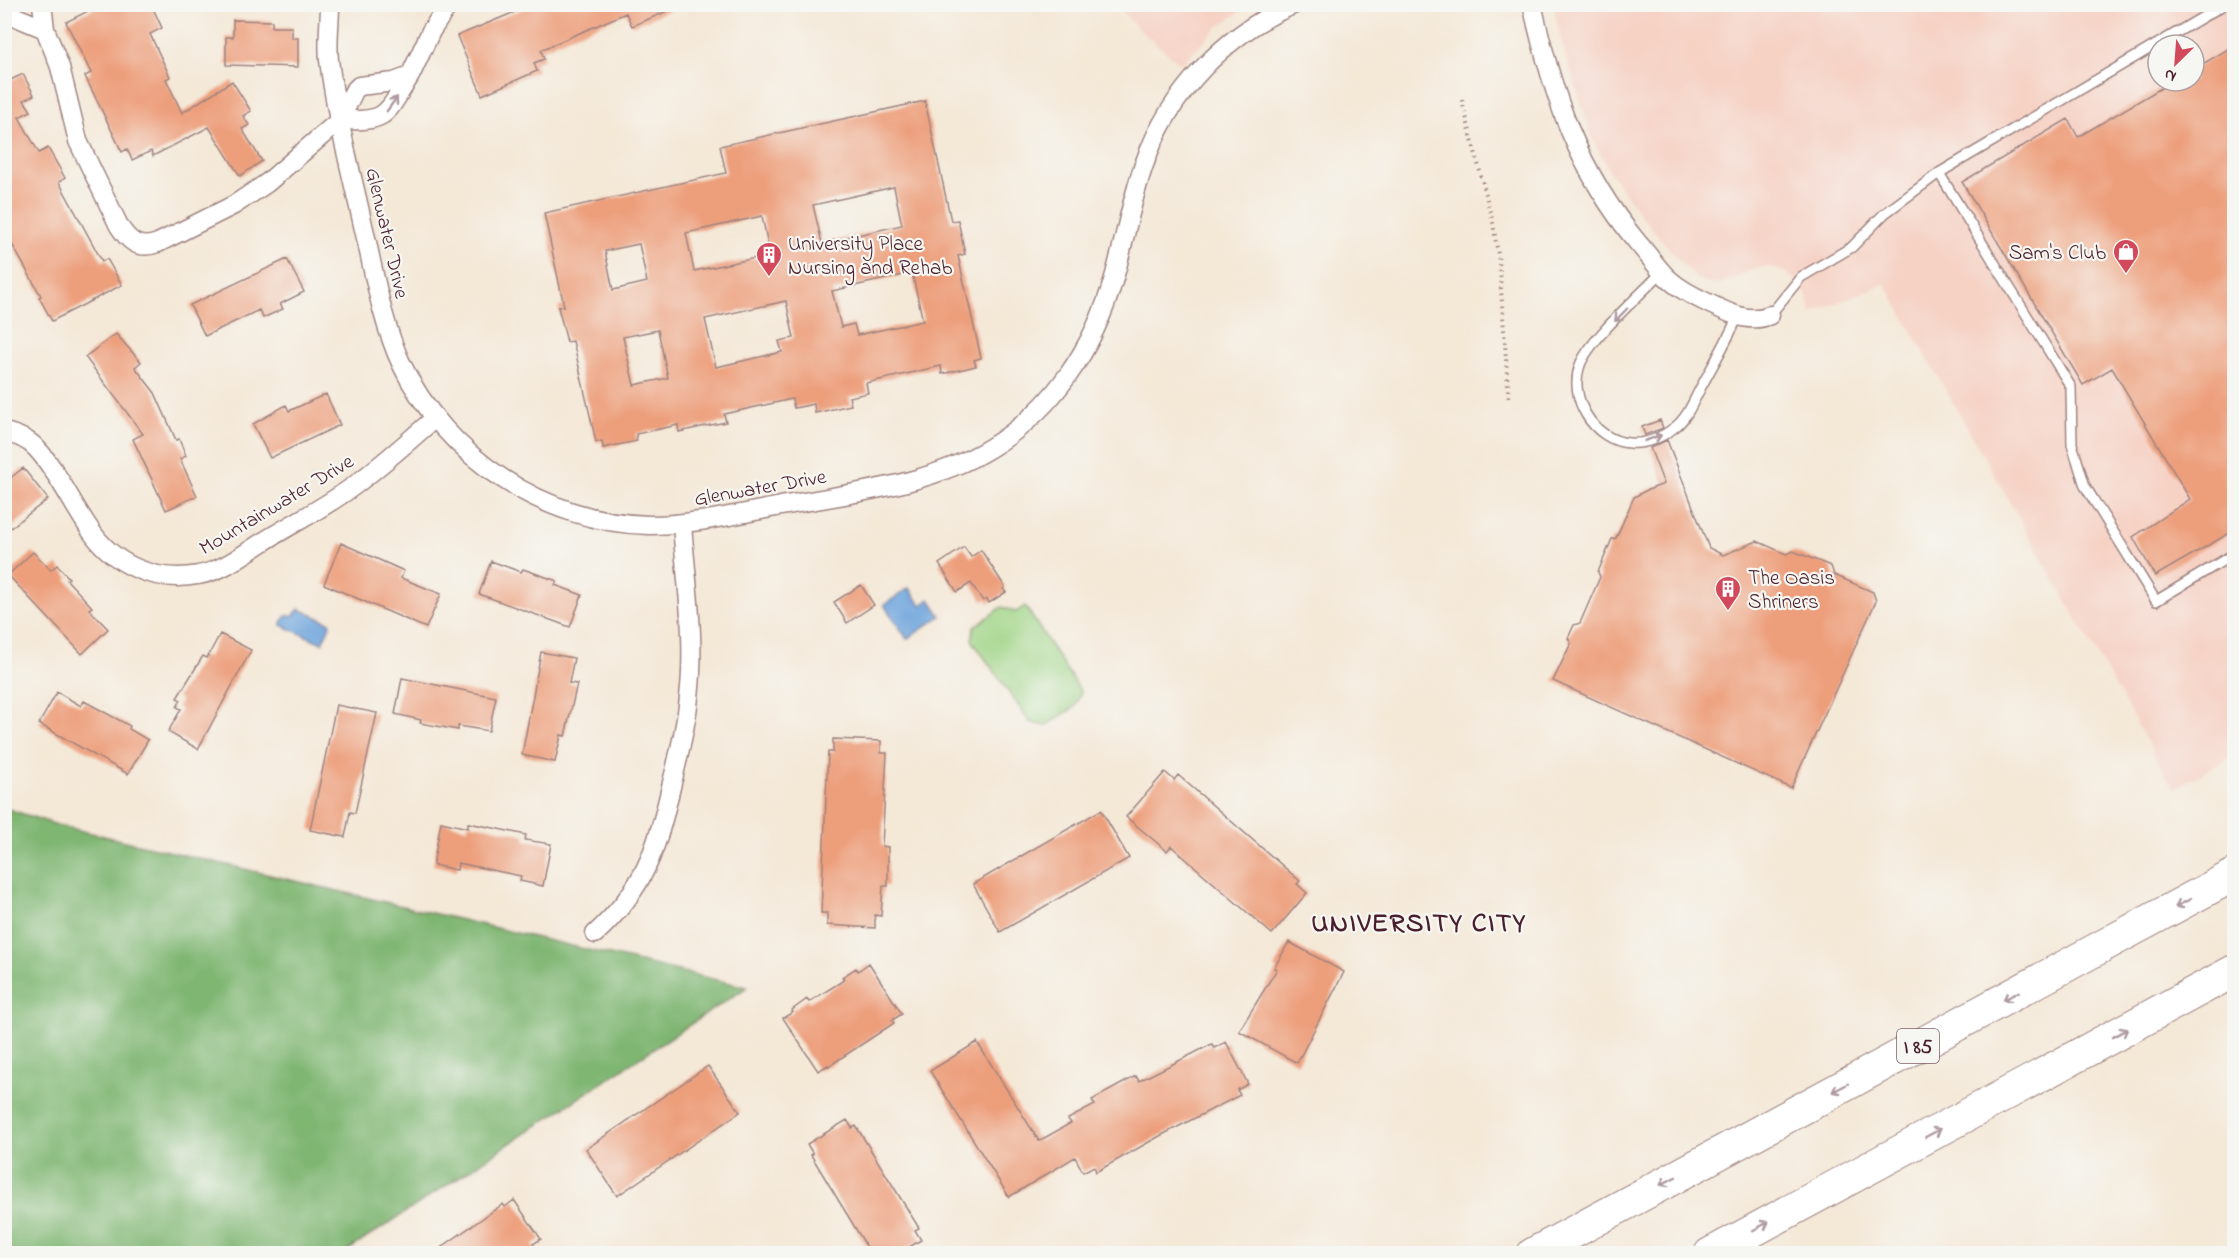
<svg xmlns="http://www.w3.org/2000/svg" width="2239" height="1258" font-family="'Indie Flower',sans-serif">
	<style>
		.built { fill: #f6d2c5; fill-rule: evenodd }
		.green { fill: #9fd485; stroke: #747a58; stroke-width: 1.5 }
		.forest { fill: #7fb672; stroke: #646a4e; stroke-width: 1.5 }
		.water { fill: #6ea4dc; stroke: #5c6284; stroke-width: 1.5 }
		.building { fill: #ed9f7c; fill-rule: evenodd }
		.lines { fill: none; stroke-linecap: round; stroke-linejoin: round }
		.lane-casing { stroke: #9f8481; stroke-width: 12 }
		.street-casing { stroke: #9f8481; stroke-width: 21 }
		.highway-casing { stroke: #9f8481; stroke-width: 34 }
		.path { stroke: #9f8481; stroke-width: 4; stroke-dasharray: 1.5 4.5; stroke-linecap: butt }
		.lane { stroke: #fff; stroke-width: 9 }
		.street { stroke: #fff; stroke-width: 18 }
		.highway { stroke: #fff; stroke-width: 32 }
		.oneway { stroke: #ae9aa0 }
		.labels { text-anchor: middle; stroke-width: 4.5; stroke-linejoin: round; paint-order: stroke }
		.shield { fill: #f6f6f2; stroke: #7e6067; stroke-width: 1.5 }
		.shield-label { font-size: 20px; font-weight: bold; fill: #4a1f2b }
		.street-label { font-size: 21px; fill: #4a1f2b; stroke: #f6f6f2 }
		.poi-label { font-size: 21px; fill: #4a1f2b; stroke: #f6f6f2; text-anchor: start }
		.district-label { font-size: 27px; font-weight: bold; letter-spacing: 1.5px; fill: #4a1f2b; stroke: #f6f6f2 }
	</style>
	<rect width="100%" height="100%" fill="#f6f6f2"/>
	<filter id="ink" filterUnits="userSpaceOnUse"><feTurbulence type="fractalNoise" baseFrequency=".0167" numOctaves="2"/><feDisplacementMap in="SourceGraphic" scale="12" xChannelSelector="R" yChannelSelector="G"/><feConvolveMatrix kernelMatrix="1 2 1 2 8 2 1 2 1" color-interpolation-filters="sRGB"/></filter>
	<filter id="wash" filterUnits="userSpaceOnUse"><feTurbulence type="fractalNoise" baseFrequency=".008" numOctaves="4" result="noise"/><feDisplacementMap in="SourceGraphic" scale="24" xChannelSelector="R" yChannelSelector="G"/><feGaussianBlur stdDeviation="1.35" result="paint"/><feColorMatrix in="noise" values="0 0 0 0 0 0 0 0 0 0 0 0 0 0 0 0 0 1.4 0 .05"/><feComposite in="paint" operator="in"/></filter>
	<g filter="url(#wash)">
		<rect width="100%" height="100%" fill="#f4e8d7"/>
		<path class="built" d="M 1117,5 L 1250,5 L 1219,26 L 1181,64 L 1136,27 Z
			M 1553,5 L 2234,5 L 2234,756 L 2174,789 L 1885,284 L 1811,313 L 1808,299 L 1801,285 L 1789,275 L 1775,268 L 1763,267 L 1753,269 L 1735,278 L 1714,285 L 1697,279 L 1674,255 L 1639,213 L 1610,172 L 1592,138 L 1563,47 ZM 2158,45 L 2194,45 L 2194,81 L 2158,81 Z"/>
		<path class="green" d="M 1025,606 L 1081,692 L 1075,707 L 1045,726 L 1030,722 L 972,640 L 974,627 L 1002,607 L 1016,612 Z"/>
		<path class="forest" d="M 5,808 L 57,825 L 747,987 L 344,1253 L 5,1253 Z"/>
		<path class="water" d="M 909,588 L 921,605 L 930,599 L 941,616 L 907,639 L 884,605 Z
			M 299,609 L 331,623 L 322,643 L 281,625 L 286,615 L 293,616 Z"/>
		<g id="blocks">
			<path class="building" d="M 102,4 L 151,4 L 162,28 L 150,34 L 170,77 L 166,79 L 182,113 L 232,81 L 251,111 L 243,116 L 249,125 L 242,129 L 262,161 L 240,176 L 209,127 L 153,156 L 151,151 L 132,160 L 127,149 L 122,152 L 85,76 L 91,73 L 66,22 Z
				M 520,4 L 682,4 L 682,5 L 632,26 L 626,13 L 568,38 L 541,50 L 544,59 L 534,63 L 537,71 L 482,95 L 457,36 L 522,9 Z
				M 233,20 L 272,21 L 272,27 L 292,27 L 292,38 L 298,38 L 298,67 L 226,65 L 226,37 L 233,37 Z
				M 2235,45 L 2235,530 L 2155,576 L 2133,537 L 2190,499 L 2112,368 L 2083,385 L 1962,182 L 2068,119 L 2078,137 L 2173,81 L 2194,81 L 2194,69 Z
				M 23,74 L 34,95 L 24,100 L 31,111 L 19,117 L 39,153 L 48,148 L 65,178 L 59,182 L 102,261 L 107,259 L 122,285 L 52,321 L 39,297 L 41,296 L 4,230 L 4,83 Z
				M 925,101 L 951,221 L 958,220 L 965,254 L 958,256 L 981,358 L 974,360 L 976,366 L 942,374 L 941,366 L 866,383 L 868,393 L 849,397 L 851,405 L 815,413 L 814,404 L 794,408 L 792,399 L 724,414 L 726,422 L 701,427 L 679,432 L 678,425 L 636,434 L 637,441 L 603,448 L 602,441 L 596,442 L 573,341 L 567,342 L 558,307 L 564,306 L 544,213 L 726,173 L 720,146 ZM 894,187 L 902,225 L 822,243 L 813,205 ZM 762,216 L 770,255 L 694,271 L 686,233 ZM 639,244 L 647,282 L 613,290 L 605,251 ZM 912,273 L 923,321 L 857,335 L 854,324 L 841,327 L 832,291 ZM 786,301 L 794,338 L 779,341 L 782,352 L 716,367 L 705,319 ZM 658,330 L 668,378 L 634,385 L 623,337 Z
				M 287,259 L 304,292 L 280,304 L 283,309 L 263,318 L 259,310 L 205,336 L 190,305 Z
				M 116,334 L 141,362 L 135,367 L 155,393 L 176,440 L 179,439 L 186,456 L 180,459 L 197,496 L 166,510 L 133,439 L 143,434 L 85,357 Z
				M 326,394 L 340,425 L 270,458 L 253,424 L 286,405 L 289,411 Z
				M 1660,420 L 1663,428 L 1645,435 L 1642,427 Z
				M 1667,440 L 1709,548 L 1723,555 L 1757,541 L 1786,554 L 1793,551 L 1831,566 L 1834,575 L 1873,592 L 1876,601 L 1791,788 L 1553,681 L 1571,643 L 1568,638 L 1574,625 L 1580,623 L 1600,577 L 1598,572 L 1612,539 L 1616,538 L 1634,497 L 1645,491 L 1664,484 L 1650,448 Z
				M 23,468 L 48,499 L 4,533 L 4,483 Z
				M 341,543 L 404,571 L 401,578 L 441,594 L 426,628 L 324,584 Z
				M 964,547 L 971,557 L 981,550 L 1005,587 L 1003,589 L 1006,592 L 989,603 L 987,599 L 983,601 L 971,583 L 957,592 L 939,564 Z
				M 33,552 L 51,570 L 57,565 L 69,578 L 67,580 L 92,607 L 89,609 L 108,629 L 82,654 L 8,575 Z
				M 491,561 L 521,572 L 523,569 L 557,581 L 555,585 L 582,595 L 570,627 L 479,594 Z
				M 861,585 L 874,605 L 847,623 L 834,602 Z
				M 220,634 L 251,650 L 198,749 L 168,732 L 181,709 L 177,707 L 181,700 L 177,698 L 203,656 L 207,658 Z
				M 541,652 L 574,658 L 569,683 L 577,684 L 565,736 L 561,735 L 555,762 L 522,755 Z
				M 402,678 L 496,697 L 489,731 L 458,726 L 458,730 L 420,723 L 421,720 L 395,714 Z
				M 57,692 L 81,706 L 84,701 L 130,726 L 129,729 L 148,740 L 128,774 L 39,724 Z
				M 336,705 L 377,713 L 355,813 L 350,812 L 345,837 L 310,830 Z
				M 833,739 L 881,741 L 881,753 L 887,753 L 882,846 L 888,847 L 888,886 L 883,886 L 881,916 L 875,915 L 875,928 L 827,925 L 827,913 L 821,913 L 828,752 L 833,752 Z
				M 1165,772 L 1174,780 L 1178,775 L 1300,881 L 1297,884 L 1307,893 L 1272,934 L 1171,846 L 1167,851 L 1126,817 Z
				M 1101,810 L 1129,858 L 1000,932 L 973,884 Z
				M 441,822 L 468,828 L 468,823 L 489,827 L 526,835 L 525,840 L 551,844 L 543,886 L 520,881 L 521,876 L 458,863 L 457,870 L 433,865 Z
				M 1289,942 L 1344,972 L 1297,1063 L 1239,1031 L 1277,969 L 1274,968 Z
				M 869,963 L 902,1014 L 892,1020 L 894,1023 L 829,1066 L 828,1065 L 818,1071 L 783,1018 L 793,1012 L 792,1010 L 807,999 L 809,1002 L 844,980 L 842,977 L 856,968 L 858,971 Z
				M 977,1042 L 1039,1141 L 1071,1123 L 1068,1119 L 1095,1105 L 1092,1100 L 1136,1076 L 1139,1081 L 1212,1044 L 1214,1048 L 1226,1042 L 1248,1084 L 1237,1090 L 1240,1095 L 1158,1137 L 1096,1172 L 1094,1166 L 1083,1172 L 1075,1157 L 1009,1197 L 930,1071 Z
				M 708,1066 L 740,1112 L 617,1196 L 586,1149 Z
				M 847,1120 L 852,1128 L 856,1126 L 919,1228 L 915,1230 L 921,1240 L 898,1254 L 871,1254 L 811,1155 L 813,1154 L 807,1144 Z
				M 514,1200 L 541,1239 L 533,1244 L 539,1254 L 432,1254 L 503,1204 L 505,1207 Z"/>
		</g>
	</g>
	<g filter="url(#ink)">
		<use href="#blocks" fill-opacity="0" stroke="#9f8481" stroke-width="1.5"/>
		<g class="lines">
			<defs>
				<path id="lane" d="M 1939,173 L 2071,387 L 2072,444 L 2085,486 L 2156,601 L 2234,554
					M 1661,273 C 1641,294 1589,340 1580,365 C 1568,398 1593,440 1629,443 C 1645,445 1663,437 1675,427 C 1687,418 1693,402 1700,389 C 1713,365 1727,341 1738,316
					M 1770,315 L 1801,277 L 1852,247 L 1884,214 L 1939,173 L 2225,4
					M 2231,1254 L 2234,1251"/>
				<path id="street" d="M 42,4 L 45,29 L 60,67 L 78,141 L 119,226 C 129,242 139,250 158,243 L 234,205 L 267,183 L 340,120 L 354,91 L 359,86 L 394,82 L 410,76 C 385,115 389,122 340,120
					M 330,4 C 330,23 327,42 329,60 C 336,116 351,171 363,225 C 374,271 381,320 401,363 C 445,457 545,523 649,525 C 692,525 734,515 776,507 C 848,493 926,487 990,448 C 1053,410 1094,348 1114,278 C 1125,240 1131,200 1145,162 C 1169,93 1227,32 1295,4
					M 1532,4 C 1553,96 1577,170 1638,243 C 1646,252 1653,262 1661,271 C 1673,286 1693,296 1710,304 C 1729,313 1749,324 1770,315
					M 4,12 L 45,29
					M 410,76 L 431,31 L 449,4
					M 4,432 C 17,435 28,439 36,448 C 55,467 73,505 89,528 C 113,565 155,583 198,575 C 223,571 242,555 263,542 C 293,523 326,507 355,485 C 383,464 409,441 435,418
					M 595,934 C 645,888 656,851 671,787 C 678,758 686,728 689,697 C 696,640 686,581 682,524"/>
				<path id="highway" d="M 1533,1254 L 2234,875
					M 1710,1254 L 2234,971"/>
			</defs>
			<use href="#lane" class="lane-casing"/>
			<use href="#street" class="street-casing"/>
			<use href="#highway" class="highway-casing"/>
			<path class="path" d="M 1462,100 L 1493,223 L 1499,261 L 1509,401"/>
			<use href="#lane" class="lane"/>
			<use href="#street" class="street"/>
			<use href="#highway" class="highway"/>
		</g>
		<defs><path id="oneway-shaft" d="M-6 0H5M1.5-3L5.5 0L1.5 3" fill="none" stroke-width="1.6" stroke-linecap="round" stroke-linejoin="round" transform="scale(1.5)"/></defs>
		<g class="oneway">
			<use href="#oneway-shaft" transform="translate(392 104) rotate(-54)"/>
			<use href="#oneway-shaft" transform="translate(1621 315) rotate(134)"/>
			<use href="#oneway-shaft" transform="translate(1653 438) rotate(-19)"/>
			<use href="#oneway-shaft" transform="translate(2183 903) rotate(152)"/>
			<use href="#oneway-shaft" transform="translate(2011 996) rotate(152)"/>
			<use href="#oneway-shaft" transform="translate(2120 1033) rotate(-28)"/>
			<use href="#oneway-shaft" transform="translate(1840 1088) rotate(152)"/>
			<use href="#oneway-shaft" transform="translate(1933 1133) rotate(-28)"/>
			<use href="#oneway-shaft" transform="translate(1668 1181) rotate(152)"/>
			<use href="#oneway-shaft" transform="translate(1761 1226) rotate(-28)"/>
		</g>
	</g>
	<defs>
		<symbol id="shop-pin" viewBox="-11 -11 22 30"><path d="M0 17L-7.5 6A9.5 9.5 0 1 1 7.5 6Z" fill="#d1495b" stroke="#f6f6f2"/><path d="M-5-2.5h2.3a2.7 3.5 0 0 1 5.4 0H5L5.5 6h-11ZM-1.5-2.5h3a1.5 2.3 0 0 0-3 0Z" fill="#fff"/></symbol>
		<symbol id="building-pin" viewBox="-11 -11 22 30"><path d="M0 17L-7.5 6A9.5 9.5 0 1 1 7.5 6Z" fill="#d1495b" stroke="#f6f6f2"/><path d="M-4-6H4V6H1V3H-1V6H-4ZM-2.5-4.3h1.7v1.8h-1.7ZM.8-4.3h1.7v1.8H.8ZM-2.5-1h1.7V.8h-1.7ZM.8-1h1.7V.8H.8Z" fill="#fff"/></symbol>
	</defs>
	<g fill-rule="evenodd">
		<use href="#shop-pin" x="2111" y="237" width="30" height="40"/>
		<use href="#building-pin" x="754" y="240" width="30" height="40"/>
		<use href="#building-pin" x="1713" y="574" width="30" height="40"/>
	</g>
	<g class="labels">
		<rect class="shield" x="1897" y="1029" width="42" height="34" rx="4.5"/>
		<g class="shield-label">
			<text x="1918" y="1053">I 85</text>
		</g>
		<g class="street-label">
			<text transform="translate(388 233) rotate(77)" y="7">Glenwater Drive</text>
			<text transform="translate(760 487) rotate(-10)" y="7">Glenwater Drive</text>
			<text transform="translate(276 504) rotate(-31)" y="7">Mountainwater Drive</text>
		</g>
		<g class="poi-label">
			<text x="788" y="250">University Place<tspan x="788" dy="24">Nursing and Rehab</tspan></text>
			<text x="2106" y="259" text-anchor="end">Sam's Club</text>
			<text x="1748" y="584">The Oasis<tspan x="1748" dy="24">Shriners</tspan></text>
		</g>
		<g class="district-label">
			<text x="1419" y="931">UNIVERSITY CITY</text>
		</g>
	</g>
	<rect width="2239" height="1258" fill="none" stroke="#f6f6f2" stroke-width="24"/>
	<g transform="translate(2176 63) rotate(205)"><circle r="28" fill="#f6f6f2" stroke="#b1a0a2" stroke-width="1.5"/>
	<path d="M0-4.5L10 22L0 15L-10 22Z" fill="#d1495b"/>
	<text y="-9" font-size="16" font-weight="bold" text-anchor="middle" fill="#4a1f2b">N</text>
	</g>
</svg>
